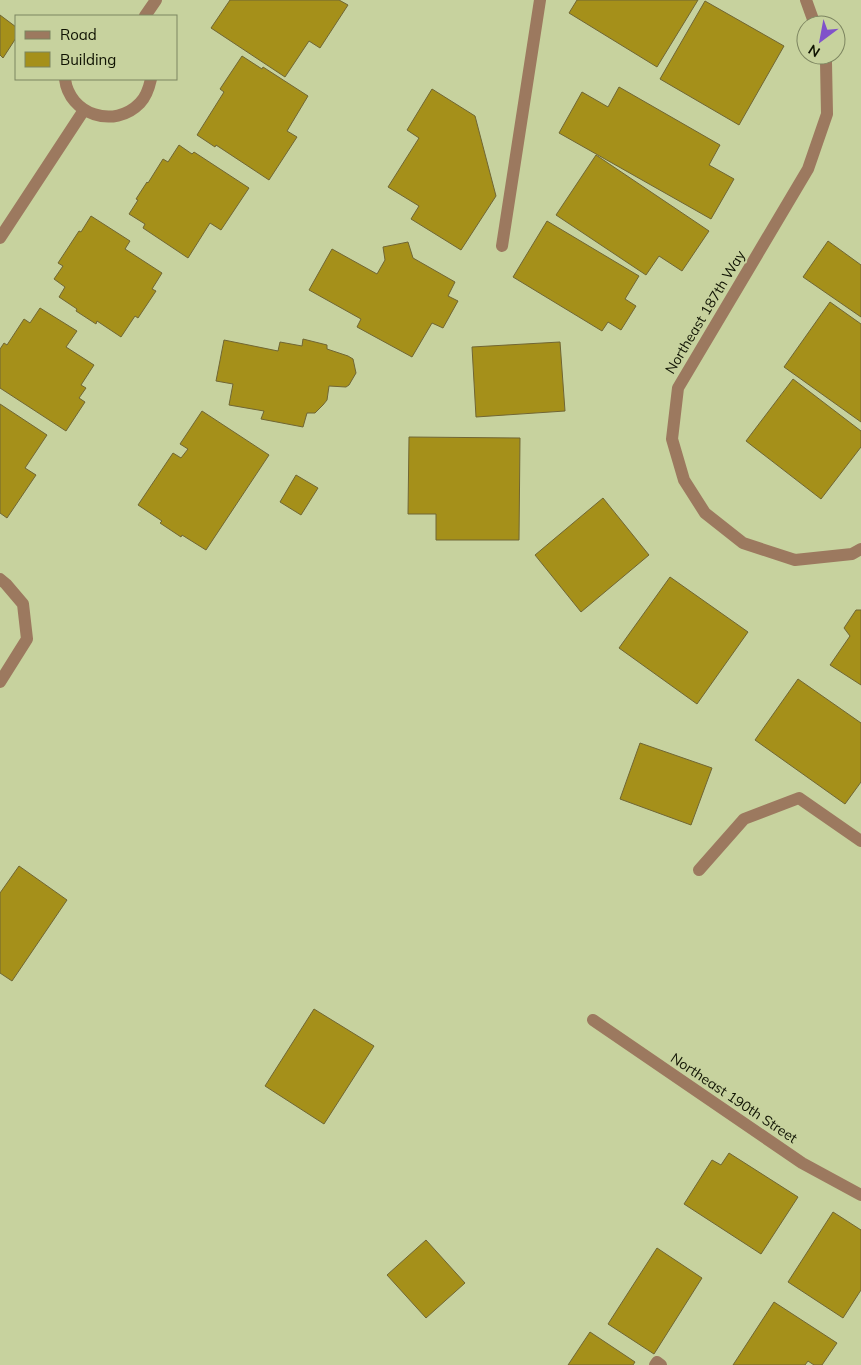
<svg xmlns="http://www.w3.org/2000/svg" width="861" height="1365" font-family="Mulish,sans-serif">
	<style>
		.building { fill: #a5901a; stroke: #706634 }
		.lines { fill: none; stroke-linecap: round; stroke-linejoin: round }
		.lane { stroke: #9c795f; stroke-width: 12 }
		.street { stroke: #9c795f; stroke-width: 12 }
		.labels { text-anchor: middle; stroke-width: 4; stroke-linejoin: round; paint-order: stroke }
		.street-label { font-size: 14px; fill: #0f1202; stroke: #c7d29e }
	</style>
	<rect width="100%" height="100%" fill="#c7d29e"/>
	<path class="building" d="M 230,0 L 339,0 L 348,5 L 320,48 L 309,41 L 285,77 L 211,28 Z
		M 577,0 L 698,0 L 657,67 L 569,13 Z
		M 705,1 L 784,46 L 739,125 L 660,79 Z
		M 0,15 L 16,27 L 16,38 L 3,58 L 0,55 Z
		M 242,56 L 262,69 L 263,67 L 308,96 L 287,131 L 297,137 L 269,180 L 216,145 L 215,147 L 197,135 L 224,92 L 220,89 Z
		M 619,87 L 720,145 L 709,165 L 734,179 L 711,219 L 559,133 L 582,92 L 608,107 Z
		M 432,89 L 475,116 L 496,196 L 461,250 L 411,219 L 419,206 L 388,187 L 419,138 L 407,130 Z
		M 179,145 L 192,154 L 194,152 L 249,188 L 221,230 L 210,223 L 188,258 L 143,228 L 145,224 L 129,214 L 138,200 L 136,199 L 147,182 L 148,183 L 163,159 L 168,162 Z
		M 596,155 L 709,231 L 682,271 L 659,256 L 646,275 L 556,215 Z
		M 91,216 L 130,241 L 125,249 L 162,273 L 152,289 L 156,291 L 138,318 L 135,316 L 121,337 L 97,321 L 96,324 L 76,311 L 77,309 L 59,297 L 65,287 L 54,279 L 63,266 L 58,263 L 79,231 L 81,232 Z
		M 547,221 L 639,276 L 625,299 L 636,306 L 621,330 L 608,322 L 602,331 L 513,277 Z
		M 828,241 L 861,265 L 861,317 L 803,277 Z
		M 408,242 L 413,258 L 455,282 L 448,296 L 458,301 L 443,328 L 432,323 L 412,357 L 357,327 L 361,319 L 309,290 L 332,249 L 377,274 L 385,260 L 383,247 Z
		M 830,302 L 861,324 L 861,422 L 784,367 Z
		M 40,308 L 77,331 L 66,347 L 94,365 L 81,385 L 86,388 L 79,398 L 85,402 L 66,431 L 0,388 L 0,349 L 4,343 L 7,345 L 24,319 L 30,323 Z
		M 303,339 L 327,345 L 327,349 L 348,356 L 353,359 L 356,373 L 349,385 L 346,387 L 329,386 L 327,400 L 323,405 L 315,413 L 307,413 L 303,427 L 261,419 L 264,411 L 229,405 L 233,384 L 216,381 L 224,340 L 278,351 L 280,342 L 302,346 Z
		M 560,342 L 565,411 L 476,417 L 472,347 Z
		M 793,379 L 861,431 L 861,447 L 821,499 L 746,441 Z
		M 0,404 L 47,435 L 25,468 L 36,475 L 7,518 L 0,513 Z
		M 202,411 L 269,455 L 206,550 L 182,535 L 181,537 L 160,523 L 162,521 L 138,505 L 173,453 L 181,458 L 188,449 L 180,444 Z
		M 409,437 L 520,438 L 519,540 L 436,540 L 436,514 L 408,514 Z
		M 296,475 L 318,488 L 301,515 L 280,502 Z
		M 603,498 L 649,555 L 581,612 L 535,555 Z
		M 670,577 L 748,632 L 697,704 L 619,648 Z
		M 856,610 L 861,610 L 861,685 L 830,665 L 850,636 L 844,628 Z
		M 798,679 L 861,723 L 861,782 L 845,804 L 755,740 Z
		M 640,743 L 712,768 L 691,825 L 620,799 Z
		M 19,866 L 67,900 L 12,981 L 0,973 L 0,893 Z
		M 314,1009 L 374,1046 L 324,1124 L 265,1086 Z
		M 729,1153 L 798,1197 L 761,1254 L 684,1204 L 712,1160 L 721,1165 Z
		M 833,1212 L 861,1230 L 861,1290 L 843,1318 L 788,1282 Z
		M 426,1240 L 465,1283 L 426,1318 L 387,1275 Z
		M 657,1248 L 702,1278 L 654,1354 L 608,1324 Z
		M 774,1302 L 837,1343 L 822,1365 L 814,1365 L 808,1361 L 805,1365 L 733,1365 Z
		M 590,1332 L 635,1362 L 633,1365 L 568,1365 Z"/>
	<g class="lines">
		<path class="lane" d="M 502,246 L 540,0
			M 699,870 L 744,819 L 799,798 L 861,841
			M 655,1365 L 657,1362 L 661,1365"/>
		<path class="street" d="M 806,0 L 815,25
			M 145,16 L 156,0
			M 824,55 L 826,62 L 827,114 L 808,169 L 678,388 L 672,439 L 684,480 L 705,513 L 743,543 L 795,560 L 852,554 L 861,549
			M 65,79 C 69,114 114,130 140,103 C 146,97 149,88 151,79
			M 0,238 L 84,110
			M 0,579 L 6,584 L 23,604 L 27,639 L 0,682
			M 593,1020 L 802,1163 L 861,1195"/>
	</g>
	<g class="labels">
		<g class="street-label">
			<text transform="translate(705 312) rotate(-59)" y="5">Northeast 187th Way</text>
			<text transform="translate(734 1098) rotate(34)" y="5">Northeast 190th Street</text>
		</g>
	</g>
	<rect x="15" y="15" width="162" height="65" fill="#c7d29e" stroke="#7d8560"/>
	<rect x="25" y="31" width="25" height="8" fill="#9c795f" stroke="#7d8560"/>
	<text x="60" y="40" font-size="15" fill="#0f1202">Road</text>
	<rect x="25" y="52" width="25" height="15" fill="#a5901a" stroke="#7d8560"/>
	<text x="60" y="65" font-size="15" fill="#0f1202">Building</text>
	<g transform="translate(821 40) rotate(212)"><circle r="24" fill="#c7d29e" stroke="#7d8560"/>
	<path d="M0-4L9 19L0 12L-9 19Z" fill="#8052ca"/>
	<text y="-8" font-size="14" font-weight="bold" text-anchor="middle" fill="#0f1202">N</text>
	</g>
</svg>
